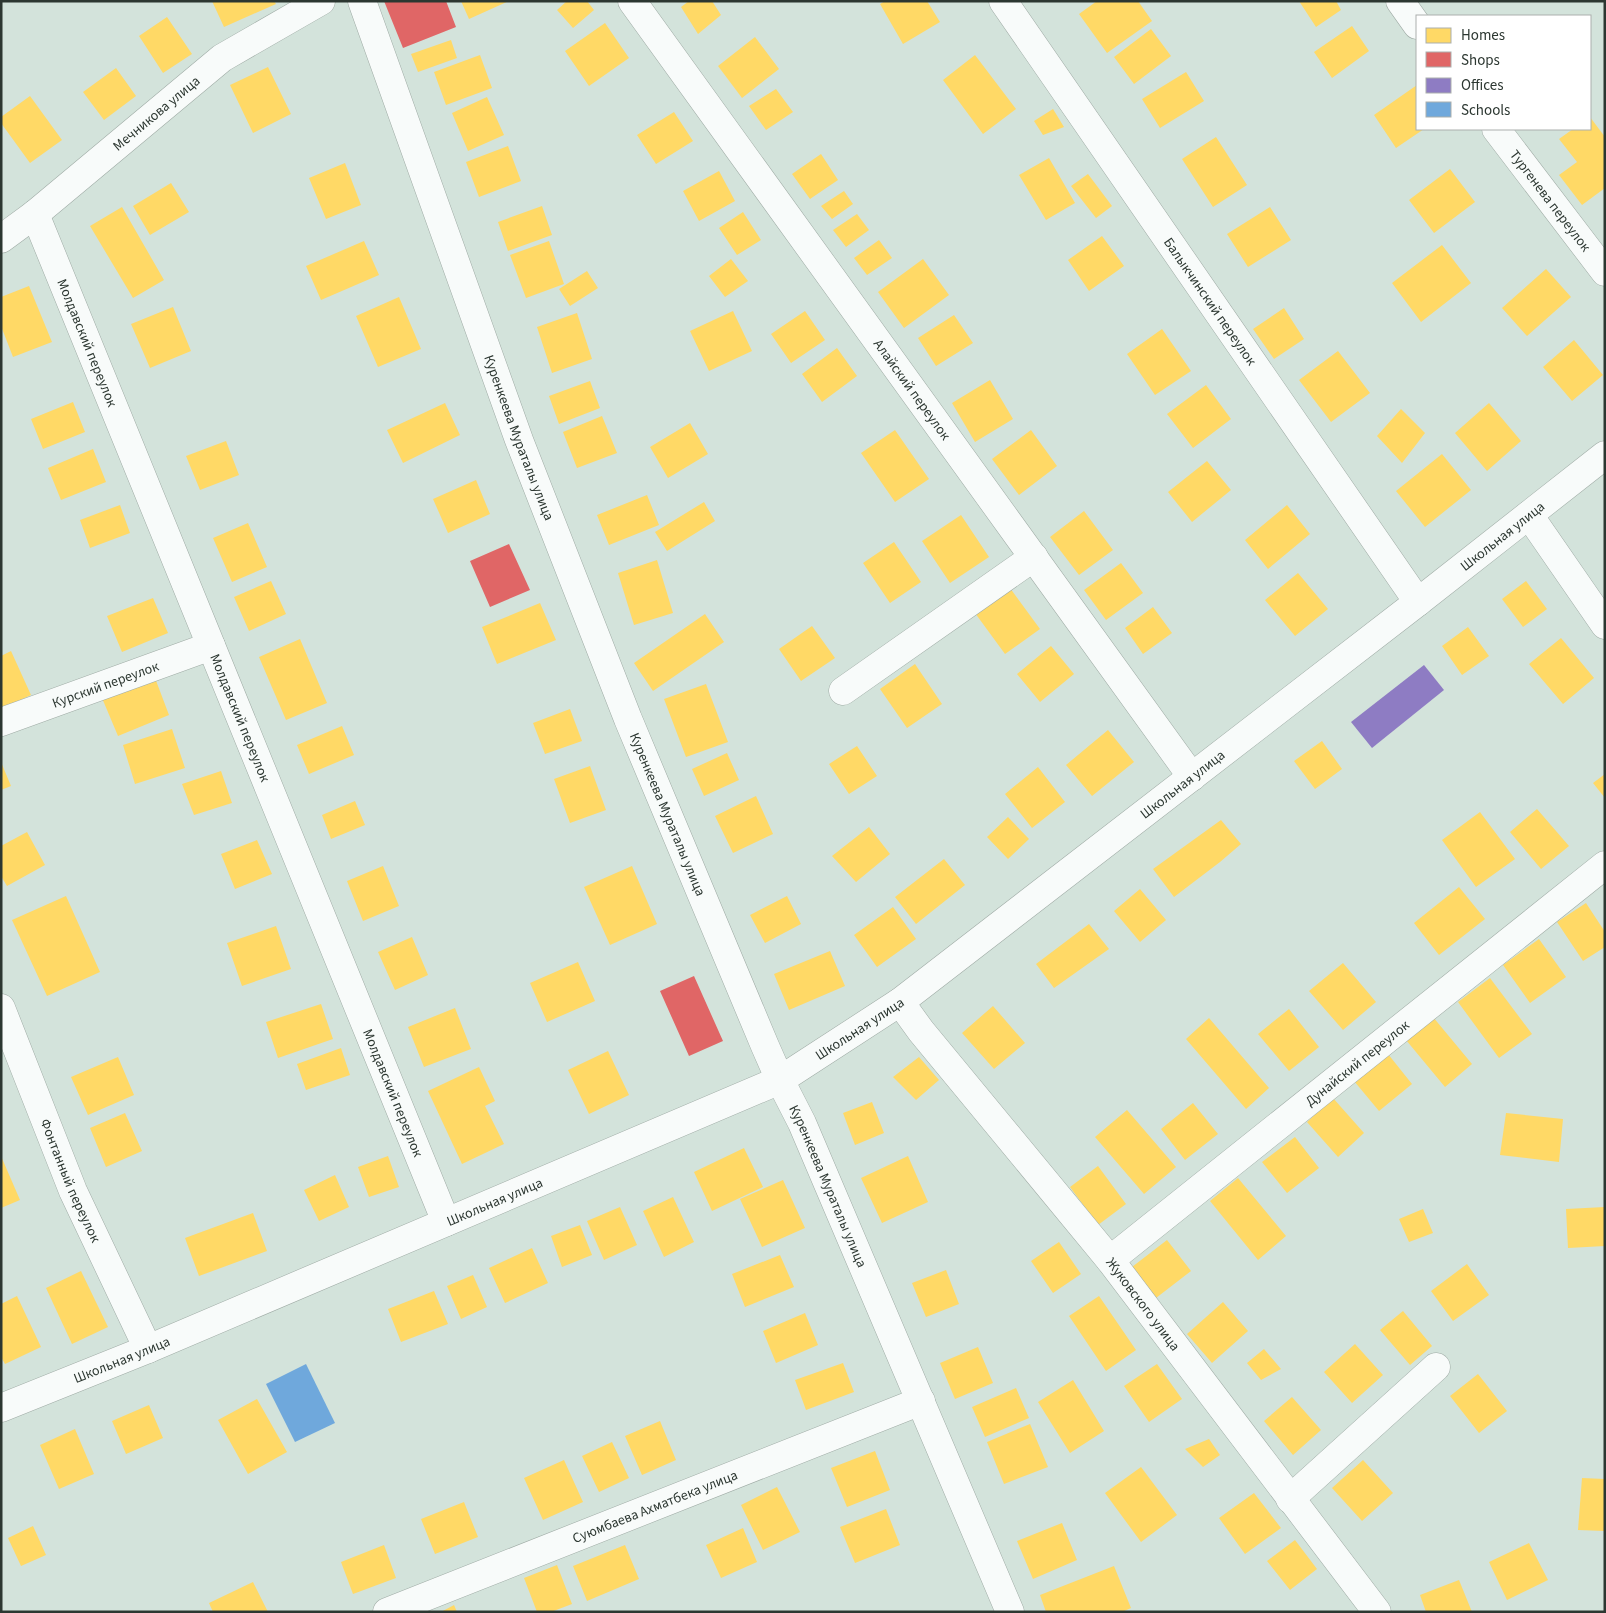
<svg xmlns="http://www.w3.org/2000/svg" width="1606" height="1613" font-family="'Source Sans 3',sans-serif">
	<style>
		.homes { fill: #ffd966 }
		.shops { fill: #e06666 }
		.offices { fill: #8e7cc3 }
		.schools { fill: #6fa8dc }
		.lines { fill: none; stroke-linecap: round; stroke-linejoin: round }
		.minor-casing { stroke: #9faba5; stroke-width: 29 }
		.minor { stroke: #f8fbfa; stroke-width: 28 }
		.labels { text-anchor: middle; stroke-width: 5; stroke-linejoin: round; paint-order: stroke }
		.street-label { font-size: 14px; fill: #2c3731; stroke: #fff }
	</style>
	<rect width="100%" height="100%" fill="#d3e3db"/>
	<path class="homes" d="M 212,1 L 274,1 L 276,4 L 224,27 Z
		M 461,1 L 509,1 L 469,19 Z
		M 567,1 L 587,1 L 594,10 L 573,28 L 557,10 Z
		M 689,1 L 712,1 L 721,15 L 698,34 L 681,7 Z
		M 885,1 L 927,1 L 940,22 L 903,44 L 880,4 Z
		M 1097,1 L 1138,1 L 1152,21 L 1107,53 L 1079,14 Z
		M 1299,1 L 1336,1 L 1341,10 L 1316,27 Z
		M 167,17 L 192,54 L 163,73 L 139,36 Z
		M 605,23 L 629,58 L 589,86 L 565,51 Z
		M 1352,26 L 1369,51 L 1332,78 L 1314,52 Z
		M 1151,29 L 1171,56 L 1134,84 L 1114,57 Z
		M 755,37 L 779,69 L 742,98 L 718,66 Z
		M 451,40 L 457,58 L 418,72 L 411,54 Z
		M 480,55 L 492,88 L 446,105 L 434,72 Z
		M 975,55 L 1016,109 L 983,134 L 943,80 Z
		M 268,67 L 291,114 L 253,133 L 230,85 Z
		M 116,68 L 136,96 L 104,120 L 83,92 Z
		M 1186,72 L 1204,101 L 1160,128 L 1142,99 Z
		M 1417,85 L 1417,129 L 1424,129 L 1396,148 L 1374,115 Z
		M 776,89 L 793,112 L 766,130 L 749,106 Z
		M 30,96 L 62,140 L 30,163 L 1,123 L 1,117 Z
		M 487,97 L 504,135 L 468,151 L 452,113 Z
		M 1053,109 L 1064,127 L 1043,135 L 1034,121 Z
		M 674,112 L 693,141 L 656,164 L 637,135 Z
		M 1590,117 L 1605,137 L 1605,188 L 1582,205 L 1559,175 L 1577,162 L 1559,139 L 1573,129 L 1590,129 Z
		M 1216,137 L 1247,185 L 1213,207 L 1182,159 Z
		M 508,146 L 521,181 L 479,197 L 466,162 Z
		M 821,154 L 838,180 L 810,199 L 792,174 Z
		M 1049,158 L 1075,203 L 1046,220 L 1019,175 Z
		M 345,163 L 361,205 L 326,219 L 309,178 Z
		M 1450,169 L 1475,202 L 1434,233 L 1409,200 Z
		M 719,171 L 735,201 L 699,221 L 683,191 Z
		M 1088,174 L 1112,206 L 1096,218 L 1071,186 Z
		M 171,183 L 189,212 L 150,235 L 133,206 Z
		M 844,191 L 853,204 L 832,219 L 821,206 Z
		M 542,206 L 552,235 L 508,251 L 498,222 Z
		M 122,207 L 164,280 L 133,298 L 90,226 Z
		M 1270,207 L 1291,240 L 1248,267 L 1227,234 Z
		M 743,212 L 761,240 L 737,255 L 719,228 Z
		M 857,214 L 869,230 L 846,247 L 833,230 Z
		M 1102,236 L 1124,266 L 1089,291 L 1068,260 Z
		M 879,240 L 892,258 L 867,275 L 854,258 Z
		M 364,241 L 379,275 L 321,300 L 306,266 Z
		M 549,241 L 564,284 L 526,298 L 510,255 Z
		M 1442,245 L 1471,283 L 1421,322 L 1392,283 Z
		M 731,259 L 748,281 L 725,297 L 709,276 Z
		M 923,259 L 949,295 L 904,328 L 878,292 Z
		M 1546,269 L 1571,297 L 1527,336 L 1502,308 Z
		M 587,271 L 598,288 L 570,306 L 559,289 Z
		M 29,286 L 52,342 L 13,357 L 1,326 L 1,297 Z
		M 399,297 L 421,349 L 378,367 L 356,316 Z
		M 173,307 L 191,351 L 150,368 L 131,324 Z
		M 1284,308 L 1304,339 L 1274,359 L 1253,329 Z
		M 733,311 L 752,351 L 709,371 L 690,331 Z
		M 805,311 L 825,340 L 791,363 L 771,334 Z
		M 577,313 L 592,359 L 552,373 L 537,327 Z
		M 954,315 L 973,343 L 936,366 L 918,338 Z
		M 1162,329 L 1191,371 L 1155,395 L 1127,354 Z
		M 1574,340 L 1603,375 L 1572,401 L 1543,367 Z
		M 837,348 L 857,376 L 822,402 L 802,374 Z
		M 1338,351 L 1370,393 L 1331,422 L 1299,380 Z
		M 990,380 L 1013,419 L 975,442 L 952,403 Z
		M 590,381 L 600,408 L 559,424 L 549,396 Z
		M 1206,385 L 1231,419 L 1193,448 L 1167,414 Z
		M 73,402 L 85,432 L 43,449 L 31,419 Z
		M 445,403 L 460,435 L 403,463 L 387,430 Z
		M 1489,403 L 1521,441 L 1487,471 L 1455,433 Z
		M 1401,409 L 1425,433 L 1402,463 L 1377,436 Z
		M 602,416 L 617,453 L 577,468 L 563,432 Z
		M 690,423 L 708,454 L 668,478 L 650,447 Z
		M 895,430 L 929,479 L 895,502 L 861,453 Z
		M 1031,430 L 1057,466 L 1019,495 L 992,459 Z
		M 226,441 L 239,475 L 200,490 L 186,456 Z
		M 93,449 L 106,482 L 61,500 L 48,468 Z
		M 1442,454 L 1471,490 L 1425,527 L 1396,491 Z
		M 1207,461 L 1231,490 L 1192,522 L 1168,492 Z
		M 476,480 L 490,514 L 448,533 L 433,499 Z
		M 647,495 L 659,525 L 609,545 L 597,515 Z
		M 704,502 L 715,521 L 667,551 L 655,532 Z
		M 120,505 L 130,533 L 90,548 L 80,520 Z
		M 1287,505 L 1310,534 L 1268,569 L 1245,540 Z
		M 1084,511 L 1113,550 L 1079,575 L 1050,537 Z
		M 961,515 L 989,557 L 950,583 L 922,541 Z
		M 248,523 L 267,567 L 232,582 L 213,538 Z
		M 894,542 L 921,582 L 890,603 L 863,563 Z
		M 657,560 L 673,613 L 634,625 L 618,573 Z
		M 1121,563 L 1143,593 L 1106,620 L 1084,590 Z
		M 1298,573 L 1328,609 L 1295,636 L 1265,600 Z
		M 271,581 L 286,614 L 249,631 L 234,597 Z
		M 1526,581 L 1547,609 L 1523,627 L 1502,599 Z
		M 1010,588 L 1040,629 L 1005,654 L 975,613 Z
		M 153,598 L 168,633 L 122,652 L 107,616 Z
		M 540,603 L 556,640 L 497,664 L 482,627 Z
		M 1153,607 L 1172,633 L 1143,654 L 1125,628 Z
		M 705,614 L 724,642 L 653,691 L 634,663 Z
		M 812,626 L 835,658 L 801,681 L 779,649 Z
		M 1468,627 L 1489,656 L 1462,675 L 1442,646 Z
		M 1561,638 L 1594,678 L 1563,704 L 1529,664 Z
		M 300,639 L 327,703 L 286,720 L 259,657 Z
		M 1051,646 L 1074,674 L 1040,702 L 1017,674 Z
		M 11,651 L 31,695 L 1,709 L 1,656 Z
		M 915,664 L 942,704 L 907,728 L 880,689 Z
		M 155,678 L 169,715 L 118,736 L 102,698 Z
		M 706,684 L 728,742 L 686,757 L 664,699 Z
		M 570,709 L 582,741 L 545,754 L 533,723 Z
		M 342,726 L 354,755 L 309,774 L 297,745 Z
		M 172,729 L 185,768 L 135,784 L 123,745 Z
		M 1108,730 L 1134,762 L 1092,796 L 1066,765 Z
		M 1322,741 L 1342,769 L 1315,789 L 1294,761 Z
		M 857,746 L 877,776 L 849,794 L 829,764 Z
		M 727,753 L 739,780 L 704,796 L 692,769 Z
		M 1,762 L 11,786 L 1,790 Z
		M 590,766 L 606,810 L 570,823 L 554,779 Z
		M 1038,767 L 1065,802 L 1032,828 L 1005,794 Z
		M 221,771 L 232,803 L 194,815 L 182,784 Z
		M 1605,774 L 1605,798 L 1593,783 Z
		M 756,796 L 773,834 L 733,853 L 715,816 Z
		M 355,801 L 365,825 L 331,839 L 322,815 Z
		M 1537,809 L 1569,846 L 1541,869 L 1510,832 Z
		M 1480,812 L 1515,859 L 1476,887 L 1442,840 Z
		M 1008,817 L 1029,839 L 1008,859 L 987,837 Z
		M 1221,820 L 1241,844 L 1220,862 L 1174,897 L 1153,869 Z
		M 869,827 L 890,854 L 856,882 L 832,856 Z
		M 27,832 L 45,865 L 7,886 L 1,876 L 1,846 Z
		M 257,840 L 272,874 L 235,889 L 221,854 Z
		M 944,859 L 965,885 L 916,924 L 895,897 Z
		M 383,866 L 399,906 L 363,921 L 347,881 Z
		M 632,866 L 657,924 L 610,945 L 584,887 Z
		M 1459,887 L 1485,919 L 1439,955 L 1414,923 Z
		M 1140,889 L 1166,920 L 1140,942 L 1114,911 Z
		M 66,896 L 100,972 L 47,996 L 12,920 Z
		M 787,896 L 801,924 L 765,943 L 750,915 Z
		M 1586,903 L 1605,932 L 1605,947 L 1583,961 L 1557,922 Z
		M 893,907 L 916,939 L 877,967 L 854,935 Z
		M 1089,924 L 1109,949 L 1054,988 L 1036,964 Z
		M 276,926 L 291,969 L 242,986 L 227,943 Z
		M 412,937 L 428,975 L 395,990 L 378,952 Z
		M 1539,939 L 1566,977 L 1530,1003 L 1503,965 Z
		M 830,951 L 845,986 L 789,1010 L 774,974 Z
		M 578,962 L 595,1001 L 547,1022 L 530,983 Z
		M 1343,963 L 1376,1002 L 1343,1030 L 1309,991 Z
		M 1490,978 L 1532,1034 L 1499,1058 L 1458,1002 Z
		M 321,1004 L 333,1039 L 278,1058 L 266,1022 Z
		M 993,1006 L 1025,1043 L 994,1069 L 962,1033 Z
		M 455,1008 L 471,1049 L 424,1067 L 408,1027 Z
		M 1289,1009 L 1319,1047 L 1289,1071 L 1258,1034 Z
		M 1433,1017 L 1472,1064 L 1445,1087 L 1406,1040 Z
		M 1209,1018 L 1269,1088 L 1246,1109 L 1186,1039 Z
		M 341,1048 L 350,1075 L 306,1090 L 297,1064 Z
		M 608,1051 L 629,1095 L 589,1114 L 568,1070 Z
		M 1388,1054 L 1412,1084 L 1379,1111 L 1354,1081 Z
		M 118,1057 L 134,1095 L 88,1115 L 71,1077 Z
		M 919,1057 L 939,1080 L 916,1100 L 893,1077 Z
		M 479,1067 L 495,1101 L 485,1106 L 504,1144 L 462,1164 L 428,1091 Z
		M 1333,1098 L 1364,1133 L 1338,1157 L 1307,1122 Z
		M 872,1102 L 884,1133 L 855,1145 L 843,1113 Z
		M 1193,1103 L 1218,1134 L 1185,1160 L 1161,1129 Z
		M 1127,1110 L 1176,1167 L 1144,1194 L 1095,1137 Z
		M 125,1113 L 142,1151 L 106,1167 L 90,1128 Z
		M 1506,1113 L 1563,1119 L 1559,1162 L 1500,1155 Z
		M 1295,1137 L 1319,1168 L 1287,1193 L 1262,1162 Z
		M 744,1148 L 763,1187 L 712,1211 L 694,1172 Z
		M 1,1156 L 20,1200 L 1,1208 Z
		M 388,1156 L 399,1187 L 369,1197 L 358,1167 Z
		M 908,1156 L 928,1202 L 882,1223 L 861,1178 Z
		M 1098,1166 L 1126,1204 L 1098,1225 L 1070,1187 Z
		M 335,1175 L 349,1207 L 319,1221 L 304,1190 Z
		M 1238,1178 L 1286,1236 L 1258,1260 L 1210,1201 Z
		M 783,1180 L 805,1228 L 762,1247 L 740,1199 Z
		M 673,1197 L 694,1242 L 664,1257 L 643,1211 Z
		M 620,1207 L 637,1245 L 604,1260 L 587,1221 Z
		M 1605,1207 L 1605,1246 L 1568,1248 L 1566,1209 Z
		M 1423,1209 L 1433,1233 L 1409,1242 L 1399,1219 Z
		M 253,1213 L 267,1251 L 199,1276 L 185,1238 Z
		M 580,1225 L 592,1255 L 562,1267 L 551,1236 Z
		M 1167,1240 L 1191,1271 L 1156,1298 L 1132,1267 Z
		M 1059,1242 L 1081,1274 L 1053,1293 L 1031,1261 Z
		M 532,1248 L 548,1283 L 505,1303 L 489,1268 Z
		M 780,1255 L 794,1287 L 745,1307 L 732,1274 Z
		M 1467,1264 L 1489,1295 L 1453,1321 L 1431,1291 Z
		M 946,1270 L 959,1304 L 926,1317 L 912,1283 Z
		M 81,1271 L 108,1327 L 72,1344 L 46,1288 Z
		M 473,1275 L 487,1307 L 461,1319 L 447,1286 Z
		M 434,1291 L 448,1324 L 401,1342 L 388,1309 Z
		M 17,1296 L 41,1347 L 5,1364 L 1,1357 L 1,1304 Z
		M 1099,1296 L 1136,1350 L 1106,1371 L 1069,1316 Z
		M 1223,1302 L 1248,1331 L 1212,1363 L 1187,1334 Z
		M 1403,1311 L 1432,1346 L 1410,1365 L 1380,1330 Z
		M 805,1313 L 818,1345 L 776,1363 L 763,1331 Z
		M 1355,1344 L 1383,1375 L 1352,1403 L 1324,1372 Z
		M 978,1347 L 993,1383 L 955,1399 L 940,1363 Z
		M 1264,1349 L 1281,1369 L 1261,1380 L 1247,1363 Z
		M 843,1363 L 854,1392 L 806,1410 L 795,1380 Z
		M 1157,1364 L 1182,1399 L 1149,1422 L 1124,1386 Z
		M 1478,1374 L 1507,1411 L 1479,1433 L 1450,1396 Z
		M 1073,1380 L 1104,1431 L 1070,1453 L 1038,1402 Z
		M 1016,1388 L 1029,1418 L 985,1437 L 972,1407 Z
		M 1292,1397 L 1321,1430 L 1293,1455 L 1264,1421 Z
		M 257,1399 L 287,1452 L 248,1474 L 218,1420 Z
		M 149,1405 L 163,1438 L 126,1454 L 112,1421 Z
		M 660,1421 L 676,1460 L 642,1475 L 625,1436 Z
		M 1030,1424 L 1048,1467 L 1004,1484 L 987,1442 Z
		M 75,1429 L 94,1474 L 59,1489 L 40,1445 Z
		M 1209,1439 L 1220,1455 L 1203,1467 L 1185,1449 Z
		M 612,1442 L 629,1478 L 599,1492 L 582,1456 Z
		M 875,1451 L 890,1490 L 847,1507 L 831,1468 Z
		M 564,1460 L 583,1502 L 543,1520 L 524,1478 Z
		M 1363,1460 L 1393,1493 L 1362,1521 L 1332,1488 Z
		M 1141,1467 L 1177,1515 L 1141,1542 L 1105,1493 Z
		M 1582,1478 L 1605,1479 L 1605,1531 L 1578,1530 Z
		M 777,1487 L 800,1532 L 763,1550 L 741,1505 Z
		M 1254,1493 L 1281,1528 L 1245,1554 L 1219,1518 Z
		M 464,1502 L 478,1537 L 435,1554 L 421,1519 Z
		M 886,1509 L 900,1545 L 855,1563 L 840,1527 Z
		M 1062,1523 L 1077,1560 L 1033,1579 L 1017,1541 Z
		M 33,1526 L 46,1555 L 21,1566 L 8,1538 Z
		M 743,1528 L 757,1562 L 721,1578 L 706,1545 Z
		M 1295,1540 L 1317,1569 L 1290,1590 L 1267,1561 Z
		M 1529,1543 L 1548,1580 L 1507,1600 L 1489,1562 Z
		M 384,1545 L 396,1578 L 353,1594 L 341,1562 Z
		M 625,1545 L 639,1579 L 587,1601 L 573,1566 Z
		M 557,1565 L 572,1604 L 551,1612 L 537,1612 L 524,1578 Z
		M 1114,1566 L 1131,1608 L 1122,1612 L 1046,1612 L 1040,1595 Z
		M 1459,1580 L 1472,1612 L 1426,1612 L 1420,1595 Z
		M 253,1582 L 268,1612 L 213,1612 L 209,1603 Z
		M 454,1605 L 457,1612 L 441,1612 Z"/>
	<path class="shops" d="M 384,1 L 446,1 L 456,27 L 403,48 Z
		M 509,544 L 530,590 L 490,607 L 470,561 Z
		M 694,976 L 723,1041 L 689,1056 L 660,991 Z"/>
	<path class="offices" d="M 1424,665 L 1444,690 L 1372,748 L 1351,722 Z"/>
	<path class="schools" d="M 306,1364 L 335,1423 L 295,1442 L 266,1384 Z"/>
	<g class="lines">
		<defs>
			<g id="minor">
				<path id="s1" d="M 362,1 L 519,440 L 628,719 L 765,1046 L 780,1080 L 802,1123 L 1010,1612"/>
				<path id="s2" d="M 632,1 L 1192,777"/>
				<path id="s3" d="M 1003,1 L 1418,602"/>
				<path d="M 1400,1 L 1417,25"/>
				<path id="s4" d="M 1496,129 L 1605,272"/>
				<path id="s5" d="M 35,214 L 446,1222"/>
				<path id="s6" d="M 1,239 L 35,214 L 222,58 L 321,1"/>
				<path d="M 1529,515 L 1605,625"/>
				<path d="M 843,691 L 1034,557"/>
				<path id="s7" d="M 1,722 L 211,646"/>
				<path id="s8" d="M 900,1002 L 921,1031 L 1110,1260 L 1377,1612"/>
				<path id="s9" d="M 1,1008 L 73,1191 L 148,1349"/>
				<path id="s10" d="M 1110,1260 L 1605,865"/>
				<path id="s11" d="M 1,1408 L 148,1349 L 780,1080 L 900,1002 L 1418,602 L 1605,455"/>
				<path d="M 1290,1499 L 1436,1367"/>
				<path id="s12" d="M 387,1612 L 921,1401"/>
			</g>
		</defs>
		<use href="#minor" class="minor-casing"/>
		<use href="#minor" class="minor"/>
	</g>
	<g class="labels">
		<g class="street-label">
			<text dy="5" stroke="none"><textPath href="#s6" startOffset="200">Мечникова улица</textPath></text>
			<text dy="5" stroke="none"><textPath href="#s4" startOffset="90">Тургенева переулок</textPath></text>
			<text dy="5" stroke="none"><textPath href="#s3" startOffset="365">Балыкчинский переулок</textPath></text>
			<text dy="5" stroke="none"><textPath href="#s5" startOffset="139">Молдавский переулок</textPath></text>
			<text dy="5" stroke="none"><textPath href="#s2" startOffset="479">Алайский переулок</textPath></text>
			<text dy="5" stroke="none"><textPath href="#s1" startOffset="464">Куренкеева Мураталы улица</textPath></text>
			<text dy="5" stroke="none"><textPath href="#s11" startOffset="1750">Школьная улица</textPath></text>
			<text dy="5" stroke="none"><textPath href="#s7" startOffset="111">Курский переулок</textPath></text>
			<text dy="5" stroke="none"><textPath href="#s5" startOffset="544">Молдавский переулок</textPath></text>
			<text dy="5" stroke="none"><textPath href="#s11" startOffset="1345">Школьная улица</textPath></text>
			<text dy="5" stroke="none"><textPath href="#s1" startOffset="869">Куренкеева Мураталы улица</textPath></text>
			<text dy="5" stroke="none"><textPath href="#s11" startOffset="940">Школьная улица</textPath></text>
			<text dy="5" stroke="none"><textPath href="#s10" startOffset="316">Дунайский переулок</textPath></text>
			<text dy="5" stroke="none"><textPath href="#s5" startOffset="949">Молдавский переулок</textPath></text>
			<text dy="5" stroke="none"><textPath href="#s9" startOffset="186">Фонтанный переулок</textPath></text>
			<text dy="5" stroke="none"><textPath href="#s1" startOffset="1274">Куренкеева Мураталы улица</textPath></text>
			<text dy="5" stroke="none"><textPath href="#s11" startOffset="535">Школьная улица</textPath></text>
			<text dy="5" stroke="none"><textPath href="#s8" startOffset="388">Жуковского улица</textPath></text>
			<text dy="5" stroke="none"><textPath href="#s11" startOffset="130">Школьная улица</textPath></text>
			<text dy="5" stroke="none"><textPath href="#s12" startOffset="288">Суюмбаева Ахматбека улица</textPath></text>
		</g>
	</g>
	<rect width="1606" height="1613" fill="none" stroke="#2c3731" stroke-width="5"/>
	<rect x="1416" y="15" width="175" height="115" fill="#ffffff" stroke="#abafad"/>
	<rect x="1426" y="28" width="25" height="15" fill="#ffd966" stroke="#abafad"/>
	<text x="1461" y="40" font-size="15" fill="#2c3731">Homes</text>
	<rect x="1426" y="52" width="25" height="15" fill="#e06666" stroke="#abafad"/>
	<text x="1461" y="65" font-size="15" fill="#2c3731">Shops</text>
	<rect x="1426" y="78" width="25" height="15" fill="#8e7cc3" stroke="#abafad"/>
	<text x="1461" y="90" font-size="15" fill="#2c3731">Offices</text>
	<rect x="1426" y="102" width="25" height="15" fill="#6fa8dc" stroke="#abafad"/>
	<text x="1461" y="115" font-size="15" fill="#2c3731">Schools</text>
</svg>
